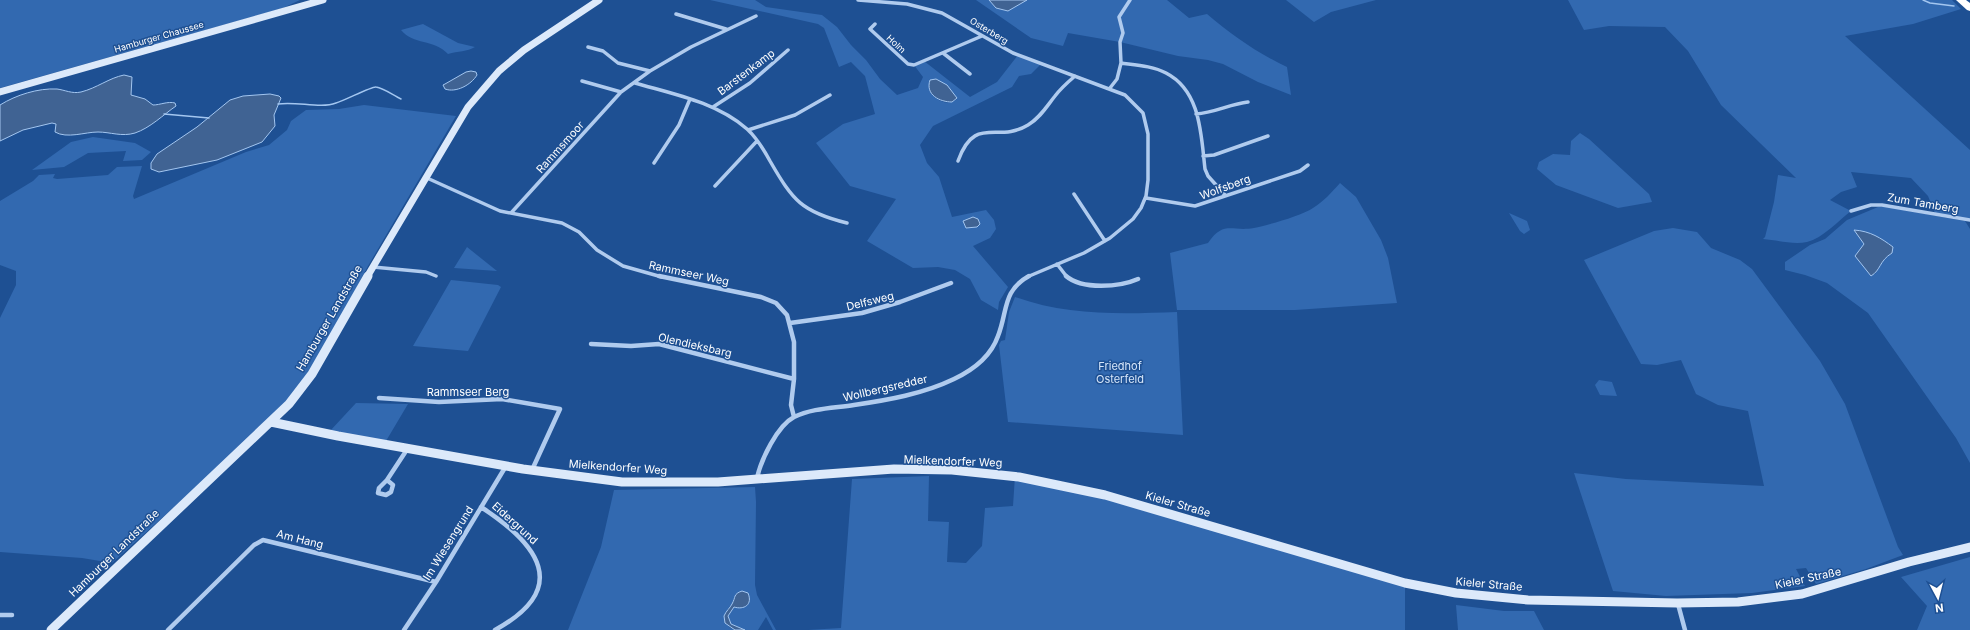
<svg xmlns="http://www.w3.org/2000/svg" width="1970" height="630" font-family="Inter,sans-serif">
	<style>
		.green { fill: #3269b0; fill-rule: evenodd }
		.water { fill: #406393; stroke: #a3c6f0 }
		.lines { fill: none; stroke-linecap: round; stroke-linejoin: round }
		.stream { stroke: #a3c6f0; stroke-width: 1.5 }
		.street-far1 { stroke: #b0cbee; stroke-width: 3.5 }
		.street { stroke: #b0cbee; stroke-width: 4.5 }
		.secondary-far1 { stroke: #dce9fa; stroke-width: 7 }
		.secondary { stroke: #dce9fa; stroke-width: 9 }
		.highway { fill: #fff; fill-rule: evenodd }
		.labels { text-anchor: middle; stroke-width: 3; stroke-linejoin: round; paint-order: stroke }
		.far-street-label { font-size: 9px; fill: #fff; stroke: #1e5093 }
		.street-label { font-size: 11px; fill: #fff; stroke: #1e5093 }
		.park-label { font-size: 11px; fill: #d6e6fa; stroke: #1e5093 }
	</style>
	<rect width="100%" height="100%" fill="#1e5093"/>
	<path class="green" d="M 0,0 L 300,0 L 283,8 L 0,88 Z
		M 710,0 L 755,0 L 766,7 L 822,15 L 837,27 L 851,45 L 866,60 L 880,79 L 897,95 L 918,88 L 923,77 L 914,65 L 924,61 L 970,97 L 997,82 L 1018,55 L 1041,64 L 1031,74 L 1019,76 L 1012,87 L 933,126 L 920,145 L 927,163 L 939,177 L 952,217 L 986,210 L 994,220 L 996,229 L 990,238 L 973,246 L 1008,287 L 999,302 L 998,310 L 981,300 L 970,279 L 955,270 L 938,267 L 913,268 L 867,241 L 896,199 L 850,186 L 816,143 L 843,124 L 875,114 L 865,76 L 851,62 L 839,67 L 824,28 L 818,24 ZM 930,80 L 957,99 C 946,107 934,100 929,88 Z
		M 976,0 L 989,0 L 996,8 L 1007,11 L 1027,0 L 1167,0 L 1189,18 L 1207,14 C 1232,35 1257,53 1287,67 L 1291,95 L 1258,82 L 1223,64 L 1208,60 L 1178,56 L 1120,42 L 1068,33 L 1063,46 L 1031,38 Z
		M 1286,0 L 1376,0 L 1331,12 L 1314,22 Z
		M 1568,0 L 1952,0 L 1961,9 L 1913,24 L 1845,36 L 1970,150 L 1970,220 L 1935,213 L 1928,196 L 1911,178 L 1851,172 L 1857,187 L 1841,192 L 1830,200 L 1851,211 C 1838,221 1823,238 1807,242 C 1793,245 1777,240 1763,239 L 1765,237 L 1774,202 L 1778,175 L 1796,178 L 1721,105 L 1688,51 L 1665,27 L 1609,26 L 1584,30 Z
		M 423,24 L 458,43 L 475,47 C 467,52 458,51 448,54 C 434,39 413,45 401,30 Z
		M 364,105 L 456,116 L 368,266 L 311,374 L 299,390 L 214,471 L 112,563 L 82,558 L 0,552 L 0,318 L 16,285 L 16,271 L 0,265 L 0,201 L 33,181 L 39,175 L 55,174 L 53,178 L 57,179 L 108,175 L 117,167 L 142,166 L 133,196 L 134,199 L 246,152 L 269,145 L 287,130 L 291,121 L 306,110 L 339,109 Z
		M 1580,133 L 1589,139 L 1649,194 L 1652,202 L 1618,208 L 1556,185 L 1537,169 L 1539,162 L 1553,154 L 1570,155 L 1571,141 Z
		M 93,137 L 135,143 L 151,152 L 142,160 L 123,161 L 126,151 L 88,153 L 64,167 L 32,170 L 71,142 Z
		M 1340,183 L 1356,197 L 1381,240 L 1388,258 L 1397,303 L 1295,310 L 1177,310 L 1170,253 L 1208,243 C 1224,220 1231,232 1254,228 C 1268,225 1301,216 1313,208 C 1323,202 1332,192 1340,183 Z
		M 1878,207 L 1887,207 L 1965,221 L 1970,229 L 1970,463 L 1956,438 L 1868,313 L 1827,283 L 1805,275 L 1785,270 L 1785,262 L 1810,245 L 1825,239 L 1847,220 ZM 1855,230 L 1892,253 L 1883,258 L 1875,274 L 1855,256 L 1864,244 Z
		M 1509,213 L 1527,221 L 1530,230 L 1524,234 L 1520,231 Z
		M 1673,228 L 1697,232 L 1711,248 L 1740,260 L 1752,269 L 1820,361 L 1845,404 L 1898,547 L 1903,555 L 1866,569 L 1816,584 L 1806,568 L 1796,569 L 1805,586 L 1752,593 L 1666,596 L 1613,591 L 1574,473 L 1626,479 L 1764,486 L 1748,411 L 1718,405 L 1696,394 L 1681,360 L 1657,365 L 1641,364 L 1584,260 L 1654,231 Z
		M 467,247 L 497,271 L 454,268 Z
		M 451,280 L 498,285 L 501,287 L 468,351 L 413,346 Z
		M 1015,297 C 1067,316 1122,314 1177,312 L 1183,435 L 1008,422 L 999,345 L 1001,341 L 1005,340 L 1009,312 Z
		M 1599,380 L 1612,382 L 1617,396 L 1600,395 L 1595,385 Z
		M 356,403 L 408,404 L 386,441 L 330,431 Z
		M 929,476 L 928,521 L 949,522 L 947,562 L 966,563 L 982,546 L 985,508 L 1013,506 L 1015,476 L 1027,477 L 1405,583 L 1405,630 L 808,630 L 841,628 L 852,479 Z
		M 755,487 L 756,502 L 755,585 L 757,595 L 776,630 L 773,630 L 766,617 L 758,630 L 745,630 L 731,624 L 728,616 L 734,607 L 733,597 L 733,603 L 727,610 L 729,627 L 735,630 L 568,630 L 601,547 L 614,490 Z
		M 1970,557 L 1970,630 L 1917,630 L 1927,606 L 1901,577 Z
		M 1456,605 L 1504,611 L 1534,611 L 1544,630 L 1458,630 Z"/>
	<path class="water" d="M 989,0 L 1027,0 L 1008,11 L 996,8 Z
		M 471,71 L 476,72 L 477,75 C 471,85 456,93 445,89 L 443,85 L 445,84 L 466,72 Z
		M 124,75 L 132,77 L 131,95 L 145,99 L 153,105 C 160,105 168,101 175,103 L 176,106 C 163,115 150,128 135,133 C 122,137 110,132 98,132 C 85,132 67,139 55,132 L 56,124 L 52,123 L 23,130 L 0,141 L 0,105 C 16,95 38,88 57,89 C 65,90 72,94 81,92 C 97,88 109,78 124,75 Z
		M 936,79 L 947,85 L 957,98 L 952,102 C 940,102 925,95 930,80 Z
		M 270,94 L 279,96 L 281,98 L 274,115 L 275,126 L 262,142 L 217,160 L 159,172 L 151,169 L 151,163 L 157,154 L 197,127 L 230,100 L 243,96 Z
		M 973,217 L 978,219 L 980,224 L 977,227 L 966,228 L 963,221 Z
		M 1854,230 C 1870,231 1881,238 1893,247 L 1892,253 C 1879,261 1881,270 1871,276 L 1855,256 L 1864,244 Z
		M 742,591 L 748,593 C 753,605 744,610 734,607 L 728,616 L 731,624 L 745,630 L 735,630 L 725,623 L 724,616 C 726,611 730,608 732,604 C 736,597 733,594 742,591 Z"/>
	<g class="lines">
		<path class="stream" d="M 1923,0 L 1930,3 L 1954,6
			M 278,104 C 297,101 320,109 336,103 C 344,101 372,86 376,87 C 384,88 394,96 401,99
			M 164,114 L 209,118"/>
		<path class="street-far1" d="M 858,0 L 907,4 L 942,13 L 1013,53 L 1125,95 L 1143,113 L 1148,134 L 1148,180 L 1146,196 L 1141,208 L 1133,219 L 1110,238 L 1084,253 L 1027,277
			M 676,14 L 726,29
			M 875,24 L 870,29 L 908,64 L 914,65 L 982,36
			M 588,47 L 603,51 L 618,63 L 650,71
			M 943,53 L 970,74
			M 1121,63 C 1136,65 1153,66 1166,73 C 1201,91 1201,135 1205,169 L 1208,176 L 1225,195
			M 582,81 L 621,92
			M 635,83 C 673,94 716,102 747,129 C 757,138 764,150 770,161 C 793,201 802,212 847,223
			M 1110,88 L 1117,79 L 1121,63 L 1120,42 L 1123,33 L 1119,17 L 1130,0
			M 713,107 L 750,83 L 788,50
			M 1196,114 C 1214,113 1230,104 1248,102
			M 748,130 L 795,115 L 830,95
			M 1203,156 L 1214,155 L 1268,136
			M 958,161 C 975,114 997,144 1028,125 C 1040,118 1047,106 1055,96 C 1061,88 1068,82 1075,76
			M 654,163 L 679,125 L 690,99
			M 427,178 L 500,211 L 562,223 L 579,232 L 597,250 L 623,266 L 662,277
			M 715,186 L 757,141
			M 1074,194 L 1105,241
			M 1146,198 L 1195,206 L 1300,171 L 1308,165
			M 1851,211 L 1871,205 L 1882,205 L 1970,220
			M 511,213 L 621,92 L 650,71 L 691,47 L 756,16
			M 1057,264 L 1067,277
			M 373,267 L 426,272 L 436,276"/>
		<path class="street" d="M 659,276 L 761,297 L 776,303 L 787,315 L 794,342 L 794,379 L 791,405 L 794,417
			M 1066,276 C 1082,290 1120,287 1138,279
			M 790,323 L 862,313 L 900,302 L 951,283
			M 591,344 L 631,346 L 659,344 L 794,379
			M 379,398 L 439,402 L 502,399 L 560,409 L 532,470
			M 757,478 C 761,460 777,426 794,417 C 812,408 835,408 854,405 C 888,400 923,394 954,379 C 973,370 991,356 998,336 C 1008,311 1002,291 1029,276
			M 387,480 L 393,485 L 391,492 L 386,495 L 378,493 L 379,488 Z
			M 387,480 L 408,448
			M 481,507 C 538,544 572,588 495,630
			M 1678,604 L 1685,630
			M 0,615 L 12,615
			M 168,630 L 254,545 L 263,540 L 436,582
			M 404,630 L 436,582 L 506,466"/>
		<path class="secondary-far1" d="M 0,92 L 323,0
			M 367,277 L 468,107 L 499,71 L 524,50 L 599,0"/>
		<path class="secondary" d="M 271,422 L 338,436 L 523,469 L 622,482 L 718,482 L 894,469 L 952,470 L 1019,477 L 1105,495 L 1405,583 L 1456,593 L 1528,600 L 1677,603 L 1738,602 L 1802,594 L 1909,562 L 1970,547
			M 51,630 L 289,404 L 312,374 L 368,276"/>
		<path class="highway" d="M 1956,0 L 1966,0 L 1970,3 L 1970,11 L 1967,10 Z"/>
	</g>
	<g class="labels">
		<g class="far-street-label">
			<text transform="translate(989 31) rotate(31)" y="3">Osterberg</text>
			<text transform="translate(159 37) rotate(-16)" y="3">Hamburger Chaussee</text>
			<text transform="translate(896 44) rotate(43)" y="3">Holm</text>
		</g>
		<g class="street-label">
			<text transform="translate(746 72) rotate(-37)" y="4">Barstenkamp</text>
			<text transform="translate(560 147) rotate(-48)" y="4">Rammsmoor</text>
			<text transform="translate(1225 187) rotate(-20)" y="4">Wolfsberg</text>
			<text transform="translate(1923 203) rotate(10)" y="4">Zum Tamberg</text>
			<text transform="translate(689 273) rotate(12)" y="4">Rammseer Weg</text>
			<text transform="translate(870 301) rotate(-14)" y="4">Delfsweg</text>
			<text transform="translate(329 318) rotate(-60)" y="4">Hamburger Landstraße</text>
			<text transform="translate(695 345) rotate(13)" y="4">Olendieksbarg</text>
			<text transform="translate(885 388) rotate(-13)" y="4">Wollbergsredder</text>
			<text x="468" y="396">Rammseer Berg</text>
			<text transform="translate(953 461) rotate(2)" y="4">Mielkendorfer Weg</text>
			<text transform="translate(618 467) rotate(4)" y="4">Mielkendorfer Weg</text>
			<text transform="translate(1178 504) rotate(16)" y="4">Kieler Straße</text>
			<text transform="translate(515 523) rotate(42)" y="4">Eidergrund</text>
			<text transform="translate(300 539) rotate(14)" y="4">Am Hang</text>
			<text transform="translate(448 543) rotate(-58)" y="4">Im Wiesengrund</text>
			<text transform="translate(114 553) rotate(-44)" y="4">Hamburger Landstraße</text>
			<text transform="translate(1808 578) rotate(-12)" y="4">Kieler Straße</text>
			<text transform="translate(1489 584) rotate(5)" y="4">Kieler Straße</text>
		</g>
		<g class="park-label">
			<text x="1120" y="370">Friedhof<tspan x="1120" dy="13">Osterfeld</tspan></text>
		</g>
	</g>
	<g transform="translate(1938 598) rotate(173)" stroke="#1e5093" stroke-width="3" paint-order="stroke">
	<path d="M0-3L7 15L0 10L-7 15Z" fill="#ffffff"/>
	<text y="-6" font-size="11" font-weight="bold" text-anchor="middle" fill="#ffffff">N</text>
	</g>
</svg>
